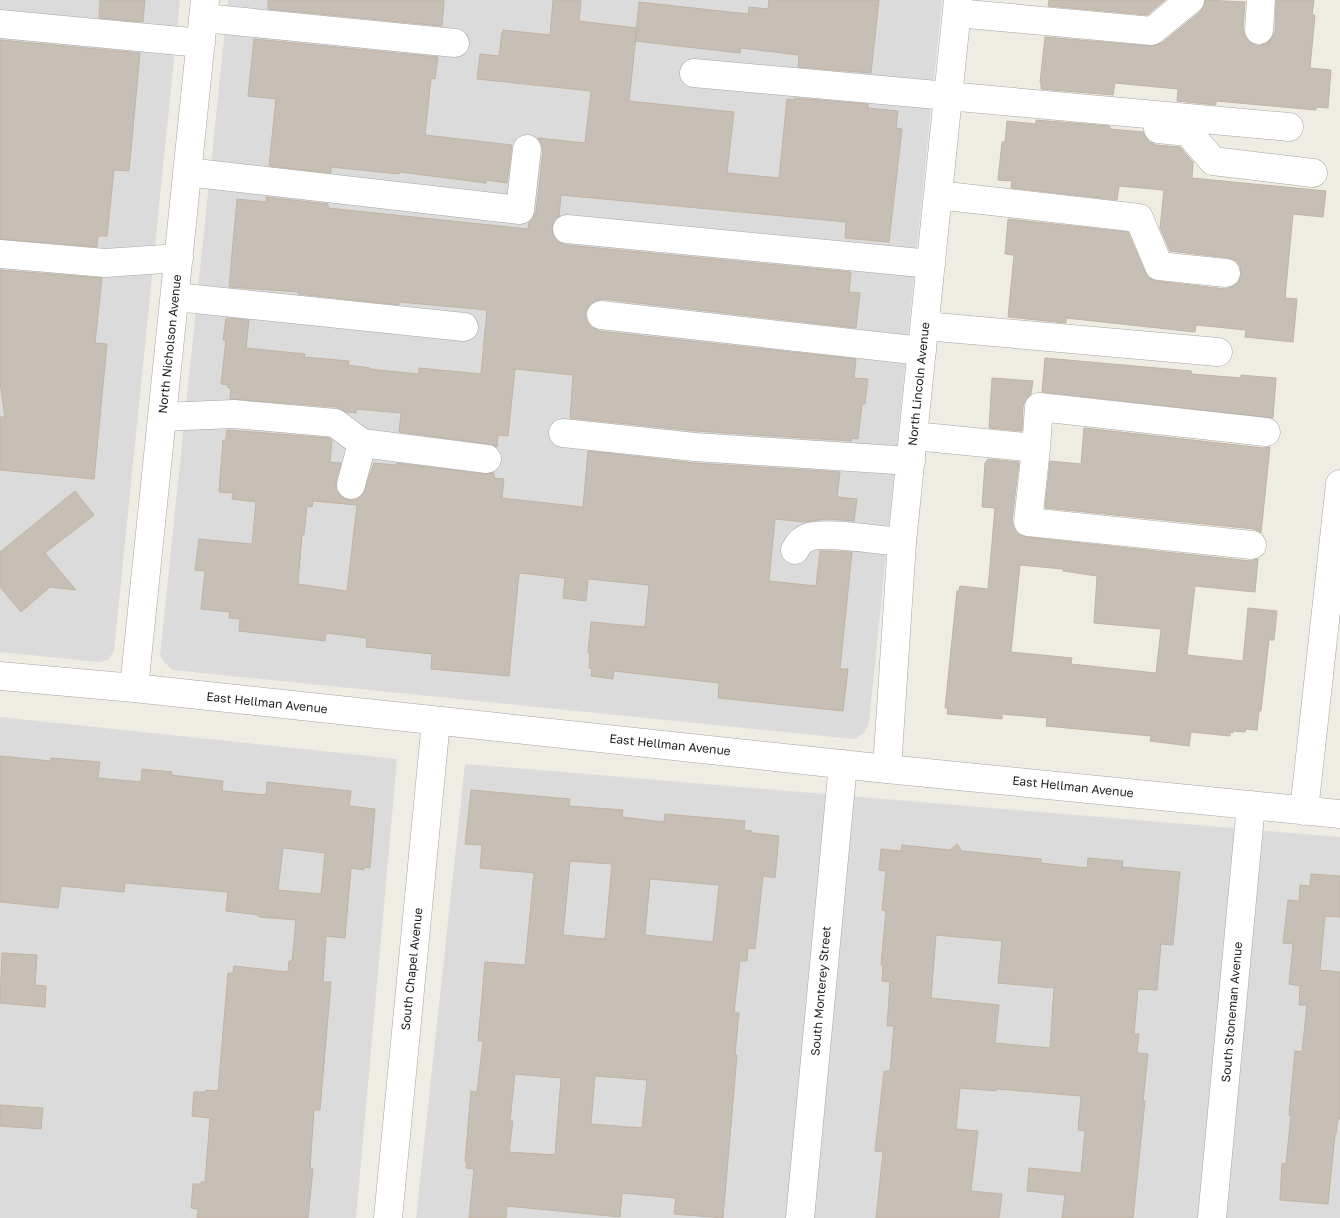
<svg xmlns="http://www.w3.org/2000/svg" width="1340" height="1218" font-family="'Golos Text',sans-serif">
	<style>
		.residential { fill: #dcdbdb }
		.building { fill: #c7bfb6; stroke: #c2b3a4; fill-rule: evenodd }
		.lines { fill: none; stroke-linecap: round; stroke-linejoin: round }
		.minor-casing { stroke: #a5a5a5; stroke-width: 29 }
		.minor { stroke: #fff; stroke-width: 28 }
		.labels { text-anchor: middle; stroke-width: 4; stroke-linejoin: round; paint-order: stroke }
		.street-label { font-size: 12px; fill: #1e1e1e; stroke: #fff }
	</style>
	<rect width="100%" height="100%" fill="#efece3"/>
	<path class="residential" d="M 0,0 L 180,0 L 114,651 L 108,660 L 99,662 L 0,652 Z
		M 228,0 L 942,0 L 869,723 L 864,733 L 854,739 L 173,670 L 165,663 L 160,656 Z
		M 0,717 L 397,759 L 356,1218 L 0,1218 Z
		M 465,764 L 1340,837 L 1340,1218 L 416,1218 Z"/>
	<path class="building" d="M 100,0 L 145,0 L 143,22 L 99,18 Z
		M 268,0 L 444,0 L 442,26 L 268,9 Z
		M 553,0 L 581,0 L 579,21 L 637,28 L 629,101 L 734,112 L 727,173 L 779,178 L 787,99 L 794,100 L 794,98 L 868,104 L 868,108 L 898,111 L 896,128 L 902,129 L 889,242 L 845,238 L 846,222 L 561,195 L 559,216 L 554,220 L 552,227 L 553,236 L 558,242 L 566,245 L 851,272 L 849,292 L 860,293 L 856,328 L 603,299 L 595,301 L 589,305 L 585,314 L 587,321 L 591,327 L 599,331 L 856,359 L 854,378 L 868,379 L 865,404 L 862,404 L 858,439 L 852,438 L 851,441 L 696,431 L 570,418 L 573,375 L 515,369 L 508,436 L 498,435 L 497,447 L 489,444 L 399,432 L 401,413 L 356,409 L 356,413 L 346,412 L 336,407 L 230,399 L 231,388 L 228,388 L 228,385 L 221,384 L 226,340 L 223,340 L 226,318 L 249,320 L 246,348 L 305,354 L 304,357 L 349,361 L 348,365 L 370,368 L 369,369 L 419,374 L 419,368 L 481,374 L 487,310 L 399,302 L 399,305 L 298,294 L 298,292 L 229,287 L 237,199 L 266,202 L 266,197 L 328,204 L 328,208 L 528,229 L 529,222 L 533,219 L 536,212 L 543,151 L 541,143 L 538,138 L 585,143 L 591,91 L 477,79 L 480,54 L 499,56 L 502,32 L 503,32 L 503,30 L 550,35 Z
		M 769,0 L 879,0 L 871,73 L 798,67 L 799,55 L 741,48 L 740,53 L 635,41 L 639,2 L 748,14 L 749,7 L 768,9 Z
		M 1049,0 L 1165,0 L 1147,15 L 1048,6 Z
		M 1205,0 L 1245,2 L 1243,29 L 1245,36 L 1251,43 L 1258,46 L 1266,44 L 1272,38 L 1275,31 L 1276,0 L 1314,0 L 1312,15 L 1315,15 L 1310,68 L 1331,70 L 1328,108 L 1316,107 L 1316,110 L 1216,101 L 1216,105 L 1177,101 L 1178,89 L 1115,83 L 1113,95 L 1041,89 L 1041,82 L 1040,82 L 1045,37 L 1151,46 L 1162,43 L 1200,12 L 1204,6 Z
		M 254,39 L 438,57 L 435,79 L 431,78 L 425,135 L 512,145 L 507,183 L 486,180 L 486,183 L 400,172 L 399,174 L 331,167 L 331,173 L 269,166 L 276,99 L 248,96 Z
		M 0,40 L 140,53 L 129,171 L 114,170 L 107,236 L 98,236 L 97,247 L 0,239 Z
		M 1036,120 L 1110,126 L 1110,129 L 1143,132 L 1149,142 L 1156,145 L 1180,147 L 1193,162 L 1192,178 L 1326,191 L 1323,217 L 1293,214 L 1285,298 L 1297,299 L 1293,342 L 1245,337 L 1246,330 L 1196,325 L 1195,332 L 1066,318 L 1066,323 L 1008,317 L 1014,255 L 1005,254 L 1008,219 L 1128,232 L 1145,272 L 1149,278 L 1157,281 L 1225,289 L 1232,287 L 1238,283 L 1241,275 L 1240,266 L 1236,261 L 1228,258 L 1170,251 L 1160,228 L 1164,190 L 1119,186 L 1117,200 L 1011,188 L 1012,181 L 998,180 L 1002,142 L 1005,142 L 1007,121 L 1036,124 Z
		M 0,270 L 102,278 L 95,343 L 107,344 L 94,479 L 0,470 L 0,417 L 5,417 L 0,383 Z
		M 1045,358 L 1191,371 L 1192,374 L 1241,378 L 1241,375 L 1276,378 L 1273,418 L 1042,392 Z
		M 992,378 L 1033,381 L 1031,394 L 1026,399 L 1023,406 L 1022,431 L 989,428 Z
		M 1084,428 L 1264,448 L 1270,447 L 1261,533 L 1254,529 L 1045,508 L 1050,461 L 1081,464 Z
		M 227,430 L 329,438 L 332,440 L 330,462 L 341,463 L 336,481 L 336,490 L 340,496 L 348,500 L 356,500 L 362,496 L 374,463 L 396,465 L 396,463 L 485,474 L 494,473 L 494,478 L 504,479 L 502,498 L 583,507 L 588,451 L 694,463 L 840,472 L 837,497 L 857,499 L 854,521 L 827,519 L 804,522 L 775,519 L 769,581 L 816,586 L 820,551 L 852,552 L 840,669 L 848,669 L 843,711 L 718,698 L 719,683 L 614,671 L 613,679 L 591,676 L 592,669 L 589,668 L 590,653 L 588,653 L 591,622 L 645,627 L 649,585 L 588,579 L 586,601 L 563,598 L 565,578 L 519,573 L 509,676 L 431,669 L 432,654 L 366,647 L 367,638 L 326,633 L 325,641 L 239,631 L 240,619 L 229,618 L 230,612 L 201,609 L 205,571 L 195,570 L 199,539 L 252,544 L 256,502 L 232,499 L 233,493 L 219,492 L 223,440 L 226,440 ZM 313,501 L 357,505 L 347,591 L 298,584 L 302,535 L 304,535 L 307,506 L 312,507 Z
		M 988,459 L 1019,462 L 1012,521 L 1014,528 L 1018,534 L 1026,537 L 1250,561 L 1258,559 L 1255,592 L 1195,586 L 1187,655 L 1243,661 L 1248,608 L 1277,611 L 1274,640 L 1269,640 L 1261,711 L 1259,711 L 1257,730 L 1246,729 L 1245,732 L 1233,731 L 1233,733 L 1230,732 L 1230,736 L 1191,732 L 1189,746 L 1150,741 L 1151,736 L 1046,726 L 1047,718 L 1002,714 L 1002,719 L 947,714 L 948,708 L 945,708 L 957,591 L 959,591 L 960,586 L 988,589 L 995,508 L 982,507 L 985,463 ZM 1020,565 L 1063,569 L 1063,571 L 1097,576 L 1094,623 L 1161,629 L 1156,673 L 1071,664 L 1072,658 L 1011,652 Z
		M 75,491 L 94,515 L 45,553 L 76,590 L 50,587 L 21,612 L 0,587 L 0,552 Z
		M 0,756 L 51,761 L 51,758 L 100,762 L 98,778 L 141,782 L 142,769 L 172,772 L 171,775 L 223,781 L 222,791 L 266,795 L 267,782 L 351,791 L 349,806 L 375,809 L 370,868 L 364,867 L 364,870 L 351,868 L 345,938 L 326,936 L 323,982 L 331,982 L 320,1110 L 314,1110 L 310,1168 L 313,1169 L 308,1218 L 197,1218 L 198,1209 L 191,1208 L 193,1184 L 201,1184 L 201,1182 L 205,1182 L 210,1118 L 192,1116 L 194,1092 L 206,1092 L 206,1090 L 218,1091 L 228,973 L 233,973 L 234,966 L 288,972 L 289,961 L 292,961 L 296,920 L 259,917 L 259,915 L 226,911 L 228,892 L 125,883 L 124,892 L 61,886 L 58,908 L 0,902 ZM 283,848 L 325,853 L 321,894 L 278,890 Z
		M 471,790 L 570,799 L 569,806 L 623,810 L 622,817 L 664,822 L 665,814 L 745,821 L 744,830 L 752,831 L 752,833 L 779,836 L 775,878 L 763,876 L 755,949 L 748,948 L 747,961 L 740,961 L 734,1012 L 739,1013 L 735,1055 L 737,1055 L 723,1218 L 674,1214 L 676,1198 L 622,1193 L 620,1217 L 507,1206 L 506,1218 L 469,1218 L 474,1169 L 466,1168 L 467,1162 L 465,1162 L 471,1091 L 477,1092 L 483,1041 L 478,1041 L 485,962 L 525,965 L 534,873 L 480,868 L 482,845 L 465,844 ZM 570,861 L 612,864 L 605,939 L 563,935 ZM 650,879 L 719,885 L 713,942 L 645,935 ZM 515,1074 L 561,1078 L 555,1155 L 509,1152 L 513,1121 L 510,1121 ZM 595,1076 L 647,1080 L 642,1128 L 591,1124 Z
		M 957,844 L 962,851 L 1041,859 L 1041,863 L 1087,868 L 1088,858 L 1123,861 L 1122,867 L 1180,872 L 1173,945 L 1161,944 L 1157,990 L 1138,989 L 1134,1034 L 1139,1034 L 1137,1053 L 1148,1054 L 1143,1101 L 1145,1101 L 1133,1218 L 1062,1218 L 1065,1195 L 1027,1191 L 1029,1168 L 1081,1173 L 1085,1131 L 1078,1130 L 1081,1096 L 997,1089 L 996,1091 L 960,1088 L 956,1129 L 978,1131 L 971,1191 L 1002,1194 L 999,1218 L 876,1218 L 883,1152 L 875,1151 L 884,1071 L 890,1071 L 894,1026 L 887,1026 L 890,982 L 882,981 L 883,965 L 881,965 L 886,911 L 882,910 L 886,871 L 879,870 L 881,849 L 901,851 L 902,845 L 950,850 ZM 936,935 L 1002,941 L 998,983 L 1054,988 L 1050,1048 L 995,1043 L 999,1005 L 931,998 Z
		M 1311,874 L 1340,876 L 1340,917 L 1325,916 L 1320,970 L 1340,972 L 1340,1119 L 1338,1119 L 1336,1134 L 1335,1134 L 1328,1204 L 1280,1200 L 1282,1163 L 1286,1164 L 1291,1115 L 1289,1115 L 1295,1051 L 1302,1052 L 1307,1005 L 1299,1005 L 1300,986 L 1289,984 L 1293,944 L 1283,943 L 1288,900 L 1299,901 L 1300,885 L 1310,886 Z
		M 2,953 L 37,955 L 35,985 L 46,986 L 45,1007 L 0,1003 Z
		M 0,1105 L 43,1108 L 41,1129 L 0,1126 Z"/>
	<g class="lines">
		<defs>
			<path id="minor" d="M 957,13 L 1152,31 L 1190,0
				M 204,18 L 455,43
				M 0,24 L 201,43
				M 1259,30 L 1261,0
				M 694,73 L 1289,127
				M 1158,129 L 1188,132 L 1213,161 L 1313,173
				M 187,172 L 520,210 L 527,149
				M 938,195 L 1139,218 L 1159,266 L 1226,273
				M 567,229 L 931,264
				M 0,254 L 105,263 L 179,258
				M 176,297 L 464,327
				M 601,315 L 922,351
				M 925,326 L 1218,352
				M 162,417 L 234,414 L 335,423 L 362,443 L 487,459
				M 563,433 L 695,447 L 911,461
				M 914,436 L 1036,448 L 1028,522 L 1252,545
				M 1036,448 L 1039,407 L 1266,432
				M 351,485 L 362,443
				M 795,550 C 798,544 802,539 809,537 C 825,531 882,541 902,542
				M 0,676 L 134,688 L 887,769 L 1340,814
				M 134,688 L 205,0
				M 887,769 L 902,542 L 958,0
				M 1304,811 L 1340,484
				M 388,1218 L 436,721
				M 800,1218 L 843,764
				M 1212,1218 L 1251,805"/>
		</defs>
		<use href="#minor" class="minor-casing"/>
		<use href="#minor" class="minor"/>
	</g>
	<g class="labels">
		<g class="street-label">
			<text transform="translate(170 344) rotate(-84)" y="4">North Nicholson Avenue</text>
			<text transform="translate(919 384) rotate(-84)" y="4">North Lincoln Avenue</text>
			<text transform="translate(267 703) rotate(6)" y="4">East Hellman Avenue</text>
			<text transform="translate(670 745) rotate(6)" y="4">East Hellman Avenue</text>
			<text transform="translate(1073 787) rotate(6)" y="4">East Hellman Avenue</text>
			<text transform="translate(412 969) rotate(-84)" y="4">South Chapel Avenue</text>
			<text transform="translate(821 991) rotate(-85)" y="4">South Monterey Street</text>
			<text transform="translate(1232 1012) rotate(-85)" y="4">South Stoneman Avenue</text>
		</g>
	</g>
</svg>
